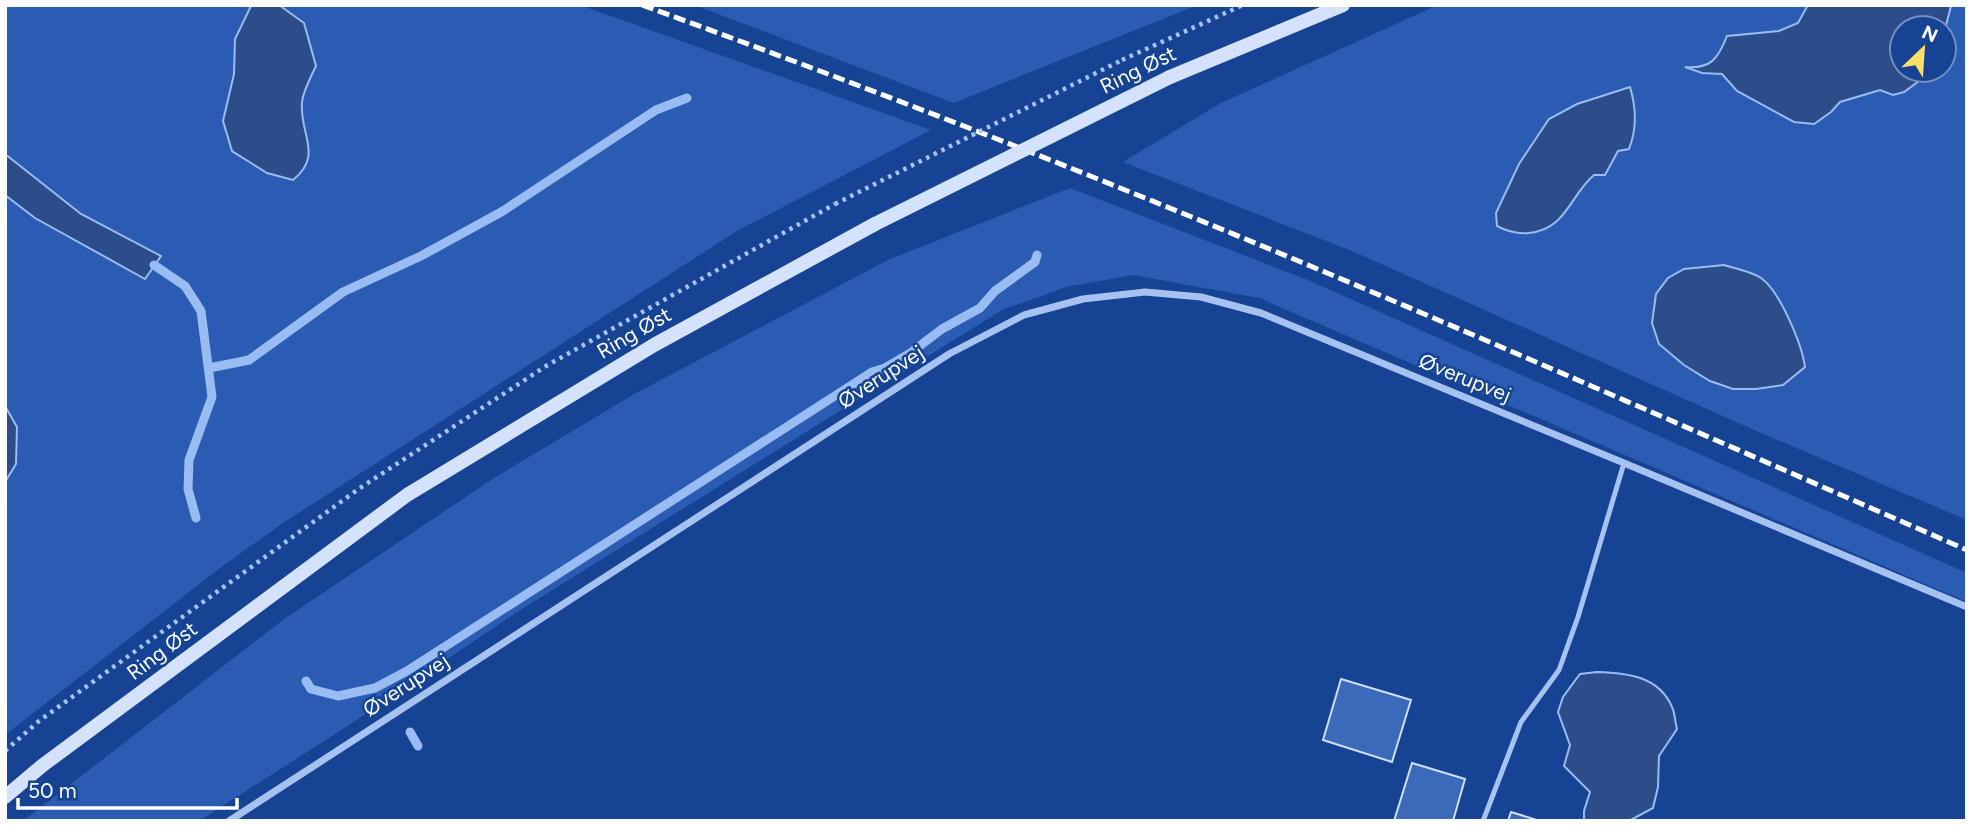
<svg xmlns="http://www.w3.org/2000/svg" width="1972" height="826" font-family="Figtree,sans-serif">
	<style>
		.green { fill: #295cb2; fill-rule: evenodd }
		.water { fill: #2c4d89; stroke: #99bcf3; stroke-width: 2 }
		.lines { fill: none; stroke-linecap: round; stroke-linejoin: round }
		.stream { stroke: #99bcf3; stroke-width: 9 }
		.building { fill: #3b6aba; stroke: #cddffc; stroke-width: 2 }
		.path { stroke: #a6c2f1; stroke-width: 4.5; stroke-dasharray: 3.5 5; stroke-linecap: butt }
		.service { stroke: #a6c2f1; stroke-width: 5 }
		.minor { stroke: #a6c2f1; stroke-width: 7 }
		.secondary { stroke: #d5e2fb; stroke-width: 14 }
		.rail { stroke: #fff; stroke-width: 5; stroke-dasharray: 12 5; stroke-linecap: butt }
		.path-bridge { stroke: #a6c2f1; stroke-width: 4.5; stroke-dasharray: 3.5 5; stroke-linecap: butt }
		.secondary-bridge { stroke: #d5e2fb; stroke-width: 14 }
		.labels { text-anchor: middle; stroke-width: 5; stroke-linejoin: round; paint-order: stroke }
		.street-label { font-size: 21px; fill: #fff; stroke: #164394 }
	</style>
	<rect width="100%" height="100%" fill="#164394"/>
	<path class="green" d="M 5,5 L 580,5 L 931,130 L 737,231 L 283,523 L 216,571 L 5,735 Z
		M 694,5 L 1198,5 L 954,103 Z
		M 1438,5 L 1967,5 L 1967,520 L 1763,434 L 1352,251 L 1123,162 L 1221,103 ZM 1902,28 L 1944,28 L 1944,70 L 1902,70 Z
		M 1070,188 L 1308,280 L 1967,573 L 1967,602 L 1259,298 L 1133,275 L 1066,287 L 1002,310 L 522,609 L 340,731 L 199,821 L 23,821 L 284,619 L 494,478 L 636,393 L 888,260 Z"/>
	<path class="water" d="M 279,5 L 304,23 L 316,66 C 311,77 303,91 302,102 C 299,134 324,155 293,180 L 267,173 L 232,151 L 223,121 L 234,74 L 235,39 L 251,6 Z
		M 1808,5 L 1951,5 L 1951,6 L 1944,33 L 1944,28 L 1902,28 L 1902,70 L 1927,70 L 1919,81 L 1904,92 L 1893,95 L 1880,90 L 1840,102 L 1831,112 L 1814,124 L 1794,122 L 1737,91 L 1722,74 L 1702,73 L 1685,67 C 1711,69 1718,59 1727,36 L 1779,31 L 1798,23 Z
		M 1630,87 C 1636,107 1637,129 1629,149 L 1618,151 L 1605,175 L 1594,175 C 1570,195 1567,229 1529,233 C 1517,234 1508,232 1497,226 L 1496,213 L 1519,164 L 1549,119 L 1577,104 Z
		M 5,154 L 81,214 L 161,256 L 145,279 L 35,218 L 5,195 Z
		M 1724,265 C 1734,268 1753,272 1761,278 C 1780,291 1802,345 1805,367 L 1783,385 L 1756,389 L 1733,389 L 1710,381 L 1684,365 L 1659,344 L 1652,323 L 1656,294 L 1668,278 L 1684,269 Z
		M 5,406 L 17,427 L 16,464 L 5,482 Z
		M 1597,672 C 1627,673 1659,676 1672,707 C 1675,713 1675,722 1677,729 L 1659,756 L 1658,787 L 1653,808 L 1629,821 L 1584,821 L 1584,811 L 1590,792 L 1564,766 L 1570,745 L 1558,712 L 1563,697 L 1580,674 Z"/>
	<g class="lines">
		<path class="stream" d="M 154,265 L 185,286 L 201,311 L 212,397 L 189,460 L 188,489 L 196,518
			M 209,368 L 249,360 L 343,292 L 421,256 L 503,211 L 656,110 L 687,98
			M 306,681 L 311,689 L 338,696 L 375,688 L 407,671 L 872,372 L 885,368 L 909,354 L 942,329 L 980,308 L 995,291 L 1035,262 L 1037,255
			M 410,732 L 418,746"/>
	</g>
	<path class="building" d="M 1341,679 L 1411,700 L 1392,762 L 1323,740 Z
		M 1412,763 L 1465,779 L 1453,821 L 1394,821 Z
		M 1511,812 L 1540,821 L 1508,821 Z"/>
	<g class="lines">
		<path class="path" d="M 1122,60 L 1243,5
			M 5,751 L 39,721 L 360,488 L 546,366 L 835,204"/>
		<path class="service" d="M 1483,821 L 1521,722 L 1559,670 L 1578,617 L 1624,463"/>
		<path class="minor" d="M 229,821 L 949,354 L 1024,315 L 1083,299 L 1145,292 L 1201,297 L 1261,313 L 1624,463 L 1967,607"/>
		<path class="secondary" d="M 1170,77 L 1343,5
			M 5,797 L 43,765 L 407,495 L 654,345 L 875,224"/>
		<path class="rail" d="M 642,5 C 809,66 975,129 1140,196 C 1418,308 1692,430 1967,550"/>
		<path class="path-bridge" d="M 835,204 L 1122,60"/>
		<path class="secondary-bridge" d="M 875,224 L 1170,77"/>
	</g>
	<g class="labels">
		<g class="street-label">
			<text transform="translate(1138 70) rotate(-26)" y="7">Ring Øst</text>
			<text transform="translate(634 333) rotate(-30)" y="7">Ring Øst</text>
			<text transform="translate(881 377) rotate(-33)" y="7">Øverupvej</text>
			<text transform="translate(1465 378) rotate(22)" y="7">Øverupvej</text>
			<text transform="translate(162 651) rotate(-37)" y="7">Ring Øst</text>
			<text transform="translate(406 685) rotate(-33)" y="7">Øverupvej</text>
		</g>
	</g>
	<rect width="1972" height="826" fill="none" stroke="#ffffff" stroke-width="14"/>
	<g transform="translate(1923 49) rotate(25)"><circle r="33" fill="#164394" stroke="#738ebf" stroke-width="2"/>
	<path d="M0-5L12 26L0 18L-12 26Z" fill="#ffdf66"/>
	<text y="-10" font-size="19" font-weight="bold" text-anchor="middle" fill="#ffffff">N</text>
	</g>
	<path d="M18 798v10h219v-10" fill="none" stroke="#ffffff" stroke-width="3.5"/>
	<text x="28" y="798" font-size="21" fill="#ffffff" stroke="#164394" stroke-width="5" paint-order="stroke">50 m</text>
</svg>
